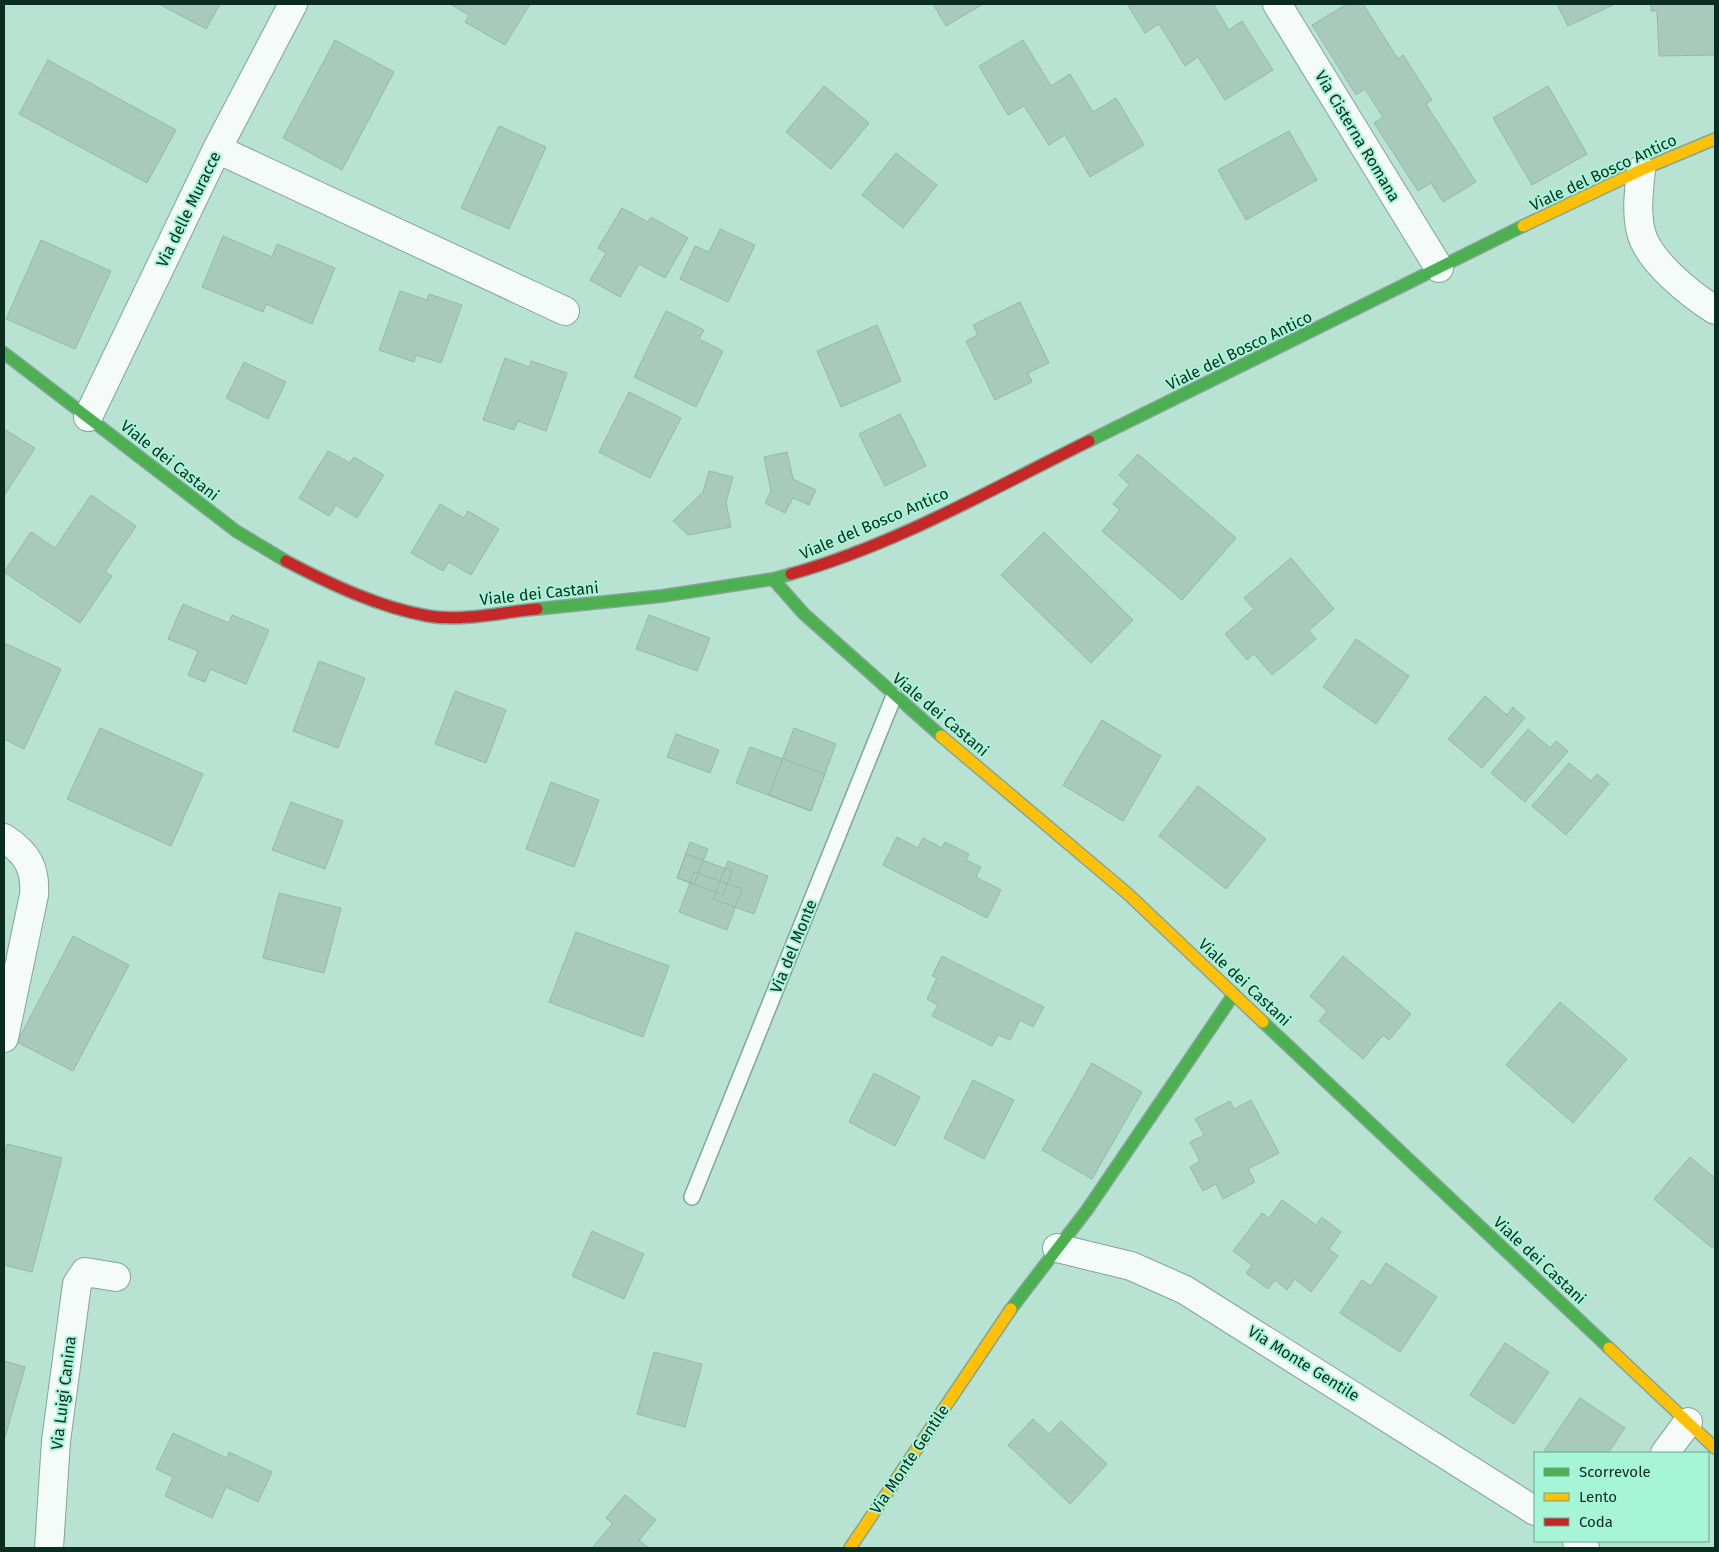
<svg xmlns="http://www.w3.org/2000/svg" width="1719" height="1552" font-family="'Fira Sans',sans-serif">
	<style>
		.building { fill: #a7cabc; stroke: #95b8aa }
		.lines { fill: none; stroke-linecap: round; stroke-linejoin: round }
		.lane-casing { stroke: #83a598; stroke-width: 18 }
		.street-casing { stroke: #83a598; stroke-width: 30 }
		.fast-casing { stroke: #83a598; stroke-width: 14 }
		.slow-casing { stroke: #83a598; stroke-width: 14 }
		.jam-casing { stroke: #83a598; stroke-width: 14 }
		.lane { stroke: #f4fbf8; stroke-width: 15 }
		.street { stroke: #f4fbf8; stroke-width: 28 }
		.fast { stroke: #4caf50; stroke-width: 11 }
		.slow { stroke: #ffc107; stroke-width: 11 }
		.jam { stroke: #c62828; stroke-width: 11 }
		.labels { text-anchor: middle; stroke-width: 4; stroke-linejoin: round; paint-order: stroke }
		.street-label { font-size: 16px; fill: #0a2c21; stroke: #a6f5d6 }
	</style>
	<rect width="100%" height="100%" fill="#b8e3d2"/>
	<path class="building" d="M 159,4 L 220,4 L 206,29 Z
		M 450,4 L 530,4 L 505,45 L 465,22 L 469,15 Z
		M 933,4 L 983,4 L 946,26 Z
		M 1127,4 L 1213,4 L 1229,30 L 1242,21 L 1273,70 L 1225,100 L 1198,57 L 1185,66 L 1159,24 L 1145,33 Z
		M 1347,4 L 1363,4 L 1398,59 L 1403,55 L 1432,100 L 1426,104 L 1476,182 L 1443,202 L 1431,183 L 1418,191 L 1374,123 L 1383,117 L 1365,89 L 1356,95 L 1312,25 Z
		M 1557,4 L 1613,4 L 1613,5 L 1568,26 Z
		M 1651,4 L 1715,4 L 1715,55 L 1659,56 L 1657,11 L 1651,11 Z
		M 335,40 L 394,72 L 342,170 L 283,138 Z
		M 1023,40 L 1051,86 L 1070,74 L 1093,112 L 1116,98 L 1144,145 L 1090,177 L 1065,135 L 1049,145 L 1024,106 L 1008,115 L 979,66 Z
		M 48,60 L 176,130 L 147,183 L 19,114 Z
		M 824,86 L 869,123 L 831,169 L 786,132 Z
		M 1548,86 L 1587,154 L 1532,185 L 1493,118 Z
		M 499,126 L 546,147 L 509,229 L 461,208 Z
		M 1289,131 L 1317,180 L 1246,220 L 1218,170 Z
		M 896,153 L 937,185 L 903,228 L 862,195 Z
		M 622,208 L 648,222 L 651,217 L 688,238 L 665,278 L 639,264 L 620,297 L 590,280 L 606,253 L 598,248 Z
		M 720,229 L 755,245 L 728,302 L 680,279 L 695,246 L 709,252 Z
		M 223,236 L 272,257 L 277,244 L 335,268 L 312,324 L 266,304 L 263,312 L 202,287 Z
		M 41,240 L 111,271 L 75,349 L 6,319 Z
		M 400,291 L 427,300 L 429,294 L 462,305 L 441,363 L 416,355 L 414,362 L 379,350 Z
		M 1020,302 L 1049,363 L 1028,373 L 1032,382 L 995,400 L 966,341 L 978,335 L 973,325 Z
		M 666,311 L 704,330 L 699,339 L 723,351 L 696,407 L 634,377 Z
		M 877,325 L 901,381 L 841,407 L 817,351 Z
		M 505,358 L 529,367 L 531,361 L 567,373 L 546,431 L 518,421 L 514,430 L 483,420 Z
		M 244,362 L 286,382 L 268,419 L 226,398 Z
		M 629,392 L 681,418 L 650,478 L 599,452 Z
		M 900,414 L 926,466 L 885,486 L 859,434 Z
		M 4,429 L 35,448 L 4,496 Z
		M 328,451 L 350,463 L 354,457 L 384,475 L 357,518 L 336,505 L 329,516 L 299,498 Z
		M 787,452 L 793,479 L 816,490 L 809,505 L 793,498 L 785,513 L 765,503 L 771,491 L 764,457 Z
		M 1138,454 L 1236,538 L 1182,600 L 1102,531 L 1120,510 L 1113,504 L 1129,485 L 1119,475 Z
		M 709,471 L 733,477 L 726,502 L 731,527 L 688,535 L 673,521 L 703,492 Z
		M 91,495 L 136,526 L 105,572 L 112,576 L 80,623 L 4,572 L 31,532 L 55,548 Z
		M 440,504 L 464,518 L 468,511 L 499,529 L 471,575 L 449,562 L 443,571 L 411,553 Z
		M 1044,532 L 1133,620 L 1091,663 L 1001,575 Z
		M 1291,558 L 1334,609 L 1309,630 L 1316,639 L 1272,675 L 1254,654 L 1247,660 L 1225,634 L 1254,609 L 1244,598 Z
		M 183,604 L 229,623 L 232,615 L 269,630 L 246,684 L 210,669 L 205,682 L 188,675 L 198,651 L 168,639 Z
		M 649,615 L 710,638 L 697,671 L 636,649 Z
		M 1356,639 L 1409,676 L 1376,724 L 1323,687 Z
		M 4,643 L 61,669 L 24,749 L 4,739 Z
		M 319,661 L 365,678 L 338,748 L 293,731 Z
		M 455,691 L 506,710 L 486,763 L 435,744 Z
		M 1485,696 L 1507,715 L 1513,707 L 1525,718 L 1482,768 L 1448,739 Z
		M 1102,720 L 1161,756 L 1123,821 L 1063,785 Z
		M 100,728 L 203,774 L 171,846 L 67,799 Z
		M 794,728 L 836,744 L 811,811 L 769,795 Z
		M 1528,729 L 1550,748 L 1556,741 L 1568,751 L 1525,802 L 1491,773 Z
		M 676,734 L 719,750 L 710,773 L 667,757 Z
		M 750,747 L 825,774 L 811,811 L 736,783 Z
		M 1569,763 L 1591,781 L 1597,774 L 1609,784 L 1566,835 L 1532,806 Z
		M 551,782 L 599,800 L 574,867 L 526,849 Z
		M 1198,786 L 1266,839 L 1226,889 L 1159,836 Z
		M 291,802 L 343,821 L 325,869 L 272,850 Z
		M 897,837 L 918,848 L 923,838 L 942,848 L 945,842 L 969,854 L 966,860 L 981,867 L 976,877 L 1001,890 L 987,918 L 883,865 Z
		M 690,842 L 708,849 L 694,884 L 677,878 Z
		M 686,854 L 732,871 L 723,895 L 677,878 Z
		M 728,861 L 768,876 L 754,914 L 713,899 Z
		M 694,872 L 742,889 L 727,930 L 679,912 Z
		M 279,893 L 341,908 L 324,973 L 263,958 Z
		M 576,932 L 669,966 L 643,1037 L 549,1002 Z
		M 73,936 L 129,965 L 73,1071 L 17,1042 Z
		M 942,956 L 1044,1007 L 1033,1027 L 1020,1020 L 1010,1040 L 998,1035 L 992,1046 L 932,1016 L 938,1005 L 927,999 L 937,978 L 932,976 Z
		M 1343,956 L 1411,1014 L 1389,1040 L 1383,1035 L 1363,1059 L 1319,1021 L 1327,1011 L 1310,996 Z
		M 1560,1002 L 1627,1059 L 1573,1123 L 1506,1065 Z
		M 1092,1063 L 1142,1092 L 1092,1179 L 1042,1150 Z
		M 874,1073 L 920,1097 L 895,1146 L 849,1122 Z
		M 973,1080 L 1014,1100 L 984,1159 L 944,1138 Z
		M 1251,1100 L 1279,1153 L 1248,1169 L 1255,1182 L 1223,1199 L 1216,1184 L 1203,1191 L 1190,1167 L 1200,1161 L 1190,1142 L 1204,1135 L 1195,1119 L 1230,1101 L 1234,1109 Z
		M 7,1144 L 62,1158 L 32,1272 L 4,1265 L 4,1156 Z
		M 1690,1157 L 1715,1178 L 1715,1244 L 1712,1248 L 1654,1199 Z
		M 1282,1200 L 1316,1225 L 1322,1217 L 1341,1232 L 1329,1249 L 1338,1256 L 1311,1292 L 1295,1279 L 1287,1290 L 1275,1280 L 1268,1289 L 1246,1273 L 1252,1265 L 1233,1251 L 1262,1213 L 1269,1218 Z
		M 592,1231 L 644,1254 L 624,1299 L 572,1276 Z
		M 1386,1263 L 1437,1297 L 1400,1352 L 1340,1313 L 1362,1280 L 1371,1286 Z
		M 1505,1343 L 1549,1372 L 1514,1424 L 1470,1395 Z
		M 654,1352 L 702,1364 L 685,1427 L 637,1414 Z
		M 4,1361 L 25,1367 L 4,1441 Z
		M 1580,1398 L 1625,1428 L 1608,1453 L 1547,1453 L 1544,1451 Z
		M 1033,1419 L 1049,1434 L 1061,1421 L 1107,1464 L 1070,1504 L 1008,1445 Z
		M 173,1433 L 227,1458 L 229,1452 L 272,1472 L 258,1502 L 226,1487 L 212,1518 L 165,1496 L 173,1477 L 156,1469 Z
		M 625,1495 L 656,1520 L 639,1540 L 649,1548 L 592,1548 L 613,1523 L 606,1518 Z"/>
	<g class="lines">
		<defs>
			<path id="lane" d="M 692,1197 L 894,696"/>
			<path id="street" d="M 1277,4 L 1439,268
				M 217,149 L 565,311
				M 1641,170 C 1639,189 1636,213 1641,232 C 1648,261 1691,295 1715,310
				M 88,417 L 217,149 L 293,4
				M 4,838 C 27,853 36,868 34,895 L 4,1038
				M 1057,1248 L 1131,1266 L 1185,1290 L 1535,1511
				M 1665,1453 L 1688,1422
				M 1577,1541 L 1585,1548
				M 49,1548 L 56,1441 L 77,1284 L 85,1272 L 116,1277"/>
			<path id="fast" d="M 4,353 L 236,531 L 286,561
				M 1089,441 L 1523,226
				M 773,579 L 804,614 L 941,736
				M 537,609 L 662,596 L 773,579 L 791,574
				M 1263,1022 L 1609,1348
				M 1011,1309 L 1087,1210 L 1234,994"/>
			<path id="slow" d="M 1523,226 L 1641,170 L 1715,139
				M 941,736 L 1128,894 L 1263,1022
				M 1609,1348 L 1715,1448
				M 850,1548 L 1011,1309"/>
			<path id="jam" d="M 286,561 C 330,584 378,607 428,616 C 462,622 503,612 537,609
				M 791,574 C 895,545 992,489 1089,441"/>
		</defs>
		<use href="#lane" class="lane-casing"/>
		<use href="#street" class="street-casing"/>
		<use href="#fast" class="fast-casing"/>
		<use href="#slow" class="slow-casing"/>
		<use href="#jam" class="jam-casing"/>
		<use href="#lane" class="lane"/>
		<use href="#street" class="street"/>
		<use href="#fast" class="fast"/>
		<use href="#slow" class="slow"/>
		<use href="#jam" class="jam"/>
	</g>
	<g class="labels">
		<g class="street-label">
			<text transform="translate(1358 136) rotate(59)" y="6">Via Cisterna Romana</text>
			<text transform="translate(1603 172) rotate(-25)" y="6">Viale del Bosco Antico</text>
			<text transform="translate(188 209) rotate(-64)" y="6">Via delle Muracce</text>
			<text transform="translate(1239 350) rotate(-26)" y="6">Viale del Bosco Antico</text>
			<text transform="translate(170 460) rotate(38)" y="6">Viale dei Castani</text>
			<text transform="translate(874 523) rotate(-23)" y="6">Viale del Bosco Antico</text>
			<text transform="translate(539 593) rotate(-6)" y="6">Viale dei Castani</text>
			<text transform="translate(941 714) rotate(40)" y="6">Viale dei Castani</text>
			<text transform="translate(793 946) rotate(-68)" y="6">Via del Monte</text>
			<text transform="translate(1245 982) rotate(43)" y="6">Viale dei Castani</text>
			<text transform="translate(1540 1260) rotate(43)" y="6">Viale dei Castani</text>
			<text transform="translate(1304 1363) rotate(32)" y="6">Via Monte Gentile</text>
			<text transform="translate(63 1393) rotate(-83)" y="6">Via Luigi Canina</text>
			<text transform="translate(909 1459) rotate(-56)" y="6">Via Monte Gentile</text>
		</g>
	</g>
	<rect width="1719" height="1552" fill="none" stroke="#0a2c21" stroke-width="10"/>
	<rect x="1534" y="1452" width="175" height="90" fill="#a6f5d6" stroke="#68a58e"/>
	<rect x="1544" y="1468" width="25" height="8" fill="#4caf50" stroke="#68a58e"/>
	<text x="1579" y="1477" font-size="15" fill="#0a2c21">Scorrevole</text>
	<rect x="1544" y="1493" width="25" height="8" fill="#ffc107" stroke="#68a58e"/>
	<text x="1579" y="1502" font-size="15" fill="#0a2c21">Lento</text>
	<rect x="1544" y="1518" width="25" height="8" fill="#c62828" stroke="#68a58e"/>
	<text x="1579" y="1527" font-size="15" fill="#0a2c21">Coda</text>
</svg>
